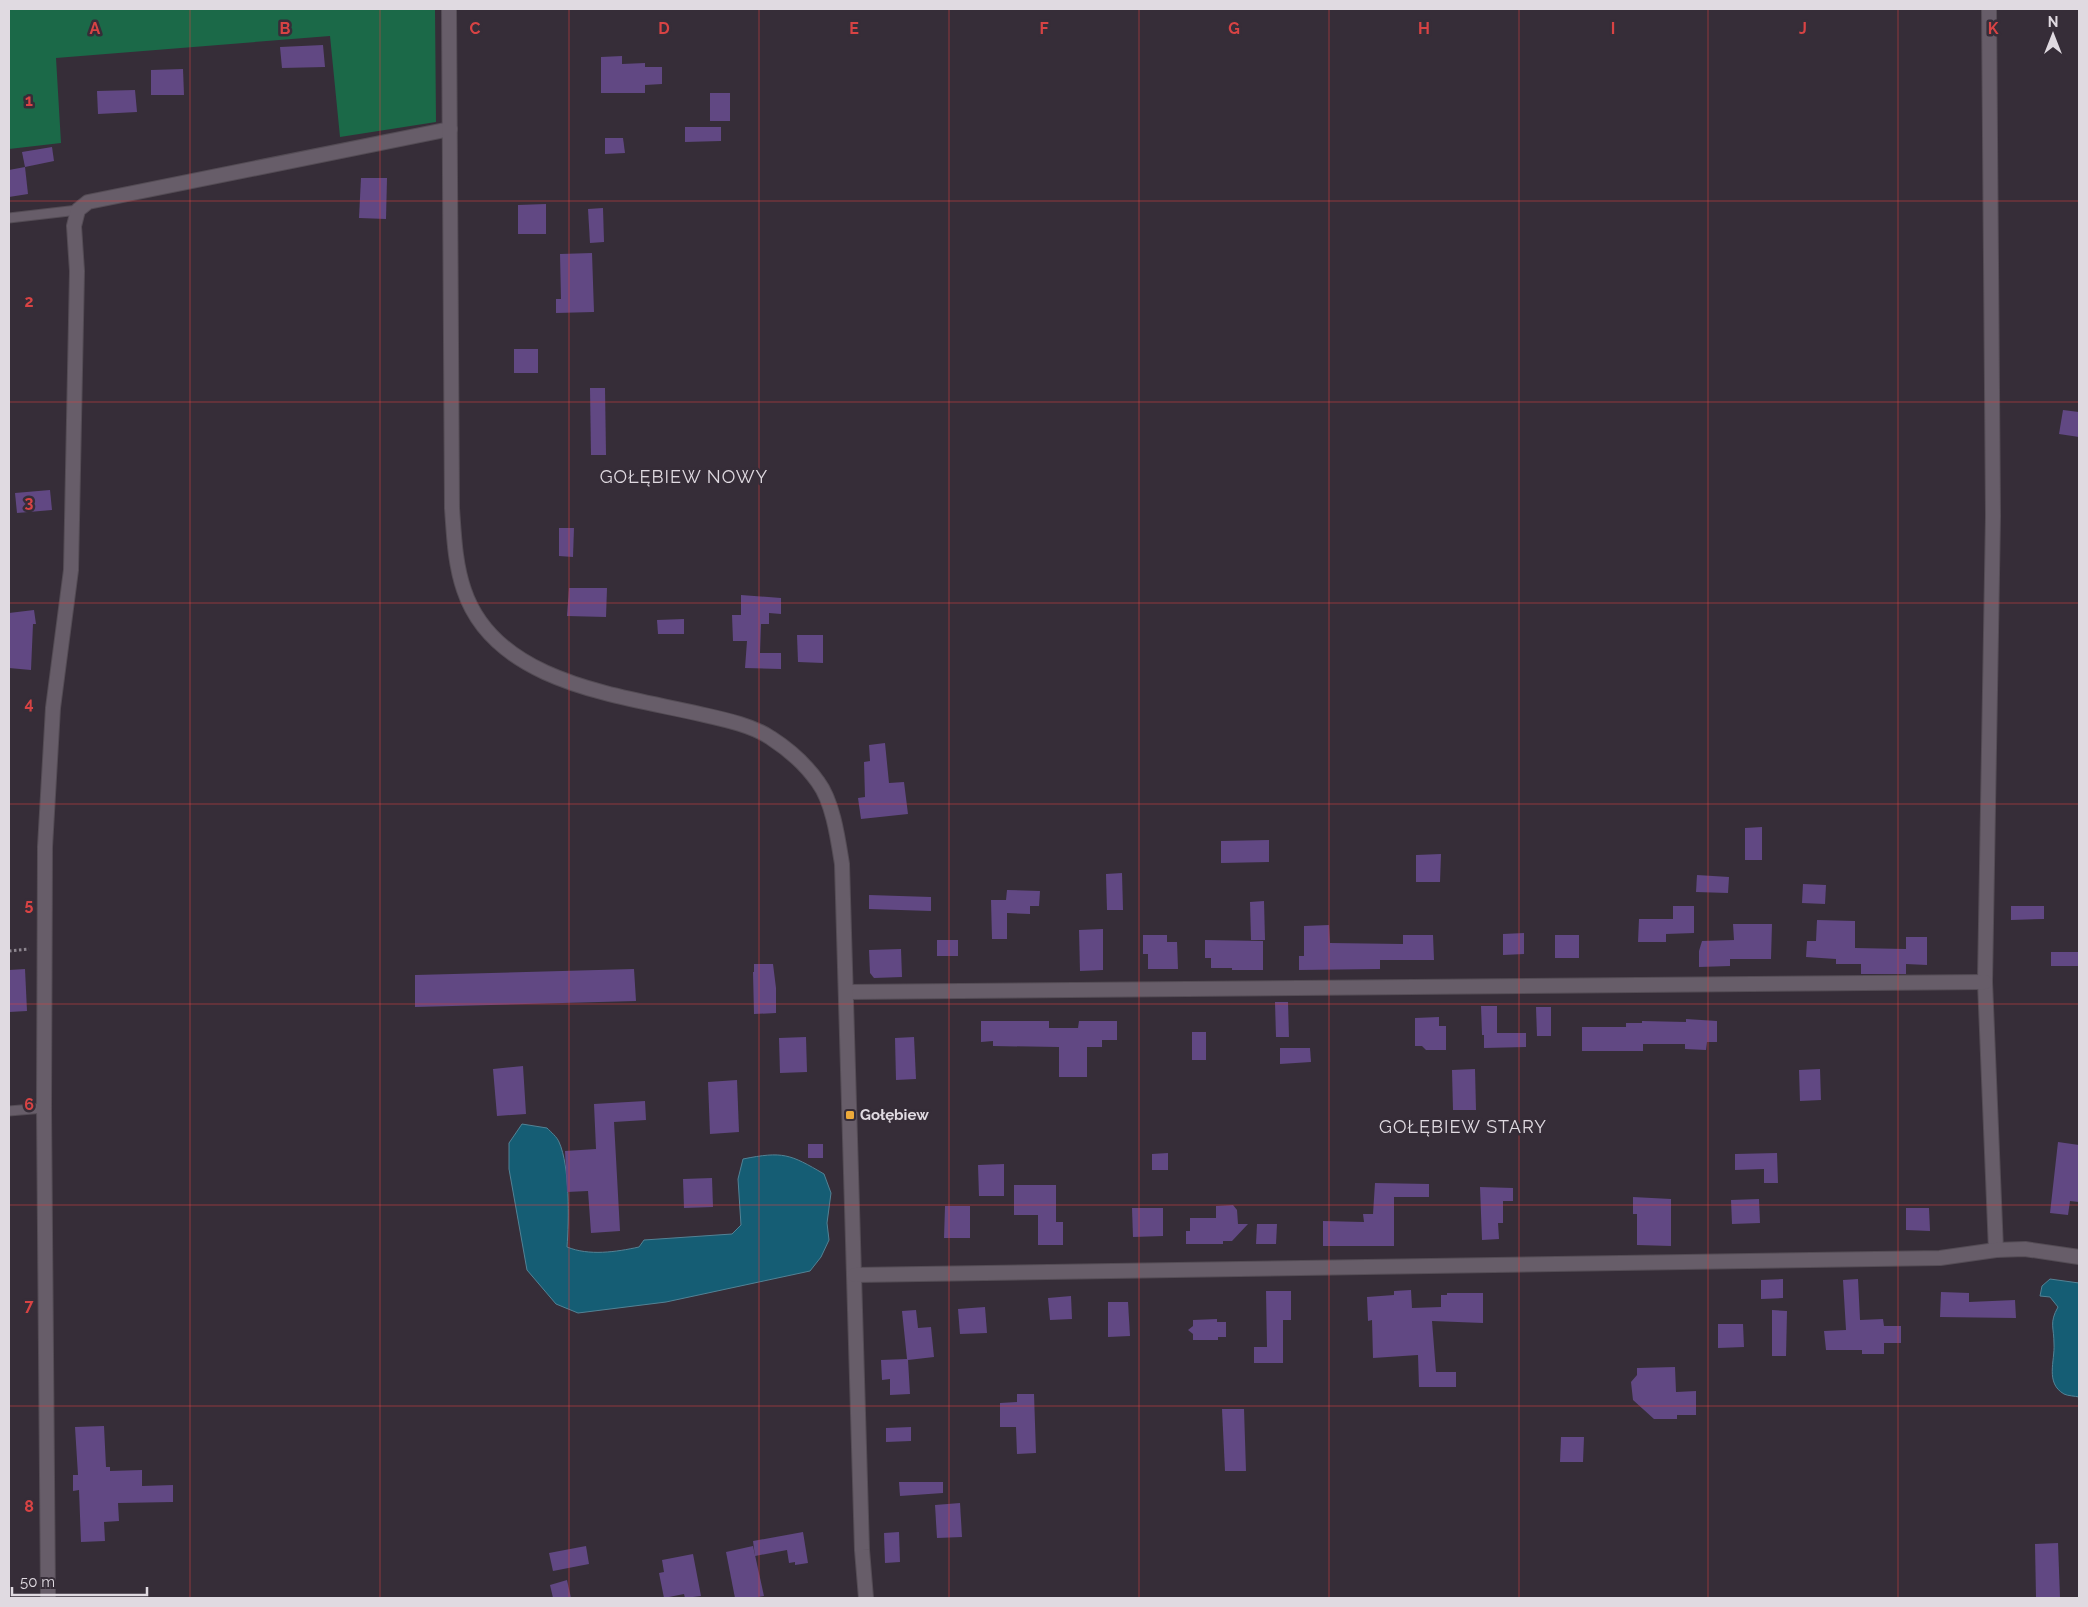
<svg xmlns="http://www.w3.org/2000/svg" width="2088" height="1607" font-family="Raleway,sans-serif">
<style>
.green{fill:#1b6948}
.water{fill:#155d74;stroke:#528295}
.building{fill:#614883}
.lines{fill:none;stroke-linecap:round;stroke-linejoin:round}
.service-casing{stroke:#544c55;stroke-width:11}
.minor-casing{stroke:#544c55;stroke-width:16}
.tertiary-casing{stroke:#544c55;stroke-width:16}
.path{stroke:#8d868f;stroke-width:3;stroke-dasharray:2.5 2.5;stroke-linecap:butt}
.service{stroke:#675d69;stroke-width:9}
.minor{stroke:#675d69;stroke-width:14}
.tertiary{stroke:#675d69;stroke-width:14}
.grid{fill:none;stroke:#d84344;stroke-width:1;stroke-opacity:0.55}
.poi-dot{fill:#eca93a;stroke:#362d38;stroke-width:2}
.labels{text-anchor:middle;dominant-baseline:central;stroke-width:5;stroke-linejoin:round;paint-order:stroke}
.poi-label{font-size:15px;font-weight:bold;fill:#e0dae1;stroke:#362d38;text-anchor:start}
.quarter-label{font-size:18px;letter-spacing:1px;fill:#e0dae1;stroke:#362d38}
.grid-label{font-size:16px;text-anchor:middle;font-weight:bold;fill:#d84344;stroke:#362d38;stroke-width:5;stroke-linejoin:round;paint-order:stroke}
</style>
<rect width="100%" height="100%" fill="#362d38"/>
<!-- green -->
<path class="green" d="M 9,9 L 435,9 L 436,122 L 340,137 L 330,36 L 56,58 L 61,143 L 9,149 Z"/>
<!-- water -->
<g class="water">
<path d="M 522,1124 L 547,1128 C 551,1132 557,1137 559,1142 C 570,1166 569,1221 567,1247 C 589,1256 616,1252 639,1247 L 644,1240 L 732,1234 L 741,1225 L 738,1179 L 743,1159 C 783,1151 790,1154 824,1174 L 831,1193 L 827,1223 L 829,1240 L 821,1257 L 810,1271 L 666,1302 L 578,1313 L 556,1304 L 527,1270 L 509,1169 L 509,1143 Z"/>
<path d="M 2050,1279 L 2079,1283 L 2079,1397 C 2075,1396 2068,1396 2064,1394 C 2045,1383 2055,1361 2054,1344 C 2054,1327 2049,1323 2058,1307 L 2050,1297 L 2040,1296 L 2042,1286 Z"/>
</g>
<!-- building -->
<g class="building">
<path d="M 323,45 L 325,67 L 282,68 L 280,47 Z"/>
<path d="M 622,56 L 622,64 L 645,63 L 645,67 L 662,67 L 662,84 L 645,85 L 645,93 L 601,93 L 601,57 Z"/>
<path d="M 183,69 L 184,95 L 151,95 L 151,70 Z"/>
<path d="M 135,90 L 137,112 L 98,114 L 97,91 Z"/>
<rect x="710" y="93" width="20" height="28"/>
<path d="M 685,127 L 721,127 L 721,141 L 685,142 Z"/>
<path d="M 605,138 L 623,138 L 625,153 L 605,154 Z"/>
<path d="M 52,147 L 54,161 L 25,167 L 22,152 Z"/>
<path d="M 25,167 L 28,194 L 9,197 L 9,170 Z"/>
<path d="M 361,178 L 387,178 L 386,219 L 359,218 Z"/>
<path d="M 546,204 L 546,234 L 518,234 L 518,205 Z"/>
<path d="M 603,208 L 604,242 L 590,243 L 588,209 Z"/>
<path d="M 592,253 L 594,312 L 556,313 L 556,299 L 561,299 L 560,254 Z"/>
<rect x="514" y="349" width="24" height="24"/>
<path d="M 590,388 L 605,388 L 606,455 L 591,455 Z"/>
<path d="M 2063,410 L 2079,412 L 2079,437 L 2059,434 Z"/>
<path d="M 50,490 L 52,510 L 17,513 L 15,493 Z"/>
<path d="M 559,528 L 574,528 L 573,557 L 559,556 Z"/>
<path d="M 569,588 L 607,588 L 606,617 L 567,616 Z"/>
<path d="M 741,595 L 781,598 L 781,614 L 769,613 L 769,624 L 761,624 L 760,653 L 781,653 L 781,669 L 745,668 L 747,641 L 733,641 L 732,615 L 741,615 Z"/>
<path d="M 34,610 L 36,624 L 33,624 L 31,670 L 9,668 L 9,613 Z"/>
<path d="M 684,619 L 684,634 L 658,634 L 657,620 Z"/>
<path d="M 797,635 L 823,635 L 823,663 L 798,662 Z"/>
<path d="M 885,743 L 889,783 L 904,782 L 908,814 L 861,819 L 858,798 L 865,797 L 864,762 L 870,761 L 869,745 Z"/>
<path d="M 1762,827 L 1762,860 L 1745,860 L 1745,828 Z"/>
<path d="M 1269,840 L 1269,862 L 1221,863 L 1221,841 Z"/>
<path d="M 1441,854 L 1440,882 L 1416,882 L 1416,855 Z"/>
<path d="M 1122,873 L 1123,910 L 1107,910 L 1106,874 Z"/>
<path d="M 1697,875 L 1729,877 L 1728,893 L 1696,892 Z"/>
<path d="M 1803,884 L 1826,885 L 1825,904 L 1802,903 Z"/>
<path d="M 1007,890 L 1040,891 L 1039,906 L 1030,906 L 1030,914 L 1007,913 L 1007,939 L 992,939 L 991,900 L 1006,900 Z"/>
<path d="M 869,895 L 931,897 L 931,911 L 869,909 Z"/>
<path d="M 1264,901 L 1265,940 L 1251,940 L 1250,902 Z"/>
<path d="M 1673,906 L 1694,906 L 1694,933 L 1666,934 L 1666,942 L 1638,942 L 1639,919 L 1673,919 Z"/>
<path d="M 2011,906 L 2044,906 L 2044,919 L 2011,920 Z"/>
<path d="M 1817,920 L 1855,921 L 1855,948 L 1906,949 L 1906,937 L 1927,937 L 1927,965 L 1906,964 L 1906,974 L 1861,974 L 1861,964 L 1836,964 L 1836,959 L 1806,957 L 1807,941 L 1816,941 Z"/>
<path d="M 1733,924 L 1772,924 L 1771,959 L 1730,959 L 1730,966 L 1699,967 L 1699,951 L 1702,941 L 1734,940 Z"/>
<path d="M 1329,925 L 1330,943 L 1403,944 L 1403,935 L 1433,935 L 1434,960 L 1380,960 L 1380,969 L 1299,970 L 1299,956 L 1304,956 L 1304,926 Z"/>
<path d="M 1103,929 L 1103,970 L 1080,971 L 1079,930 Z"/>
<path d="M 1524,933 L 1524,954 L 1503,955 L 1503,934 Z"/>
<path d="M 1143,935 L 1167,935 L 1167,942 L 1177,942 L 1178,969 L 1148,969 L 1148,954 L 1143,954 Z"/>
<rect x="1555" y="935" width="24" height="23"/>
<rect x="937" y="940" width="21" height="16"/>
<path d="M 1205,940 L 1263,941 L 1263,970 L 1232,970 L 1232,968 L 1211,968 L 1211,958 L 1205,958 Z"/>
<path d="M 901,949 L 902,977 L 874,978 L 870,973 L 869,950 Z"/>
<rect x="2051" y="952" width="28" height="14"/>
<path d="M 754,964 L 773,964 L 776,988 L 776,1013 L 754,1014 L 753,972 L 754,972 Z"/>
<path d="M 25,969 L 27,1011 L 9,1012 L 9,970 Z"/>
<path d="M 634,969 L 636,1001 L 415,1007 L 415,975 Z"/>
<path d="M 1275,1002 L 1288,1002 L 1289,1037 L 1276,1037 Z"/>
<path d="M 1481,1006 L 1497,1006 L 1497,1033 L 1526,1033 L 1526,1047 L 1484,1048 L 1484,1035 L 1482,1035 Z"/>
<path d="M 1536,1007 L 1551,1007 L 1551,1036 L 1537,1036 Z"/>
<path d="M 1439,1017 L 1439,1026 L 1446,1026 L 1446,1050 L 1426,1050 L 1422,1046 L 1415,1046 L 1415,1018 Z"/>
<path d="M 1686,1019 L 1717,1021 L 1717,1042 L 1707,1042 L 1706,1050 L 1685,1049 L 1685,1044 L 1643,1044 L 1643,1051 L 1582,1051 L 1582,1027 L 1626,1027 L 1626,1023 L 1642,1023 L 1642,1021 L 1686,1022 Z"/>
<path d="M 981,1021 L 1049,1021 L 1049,1028 L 1078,1028 L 1079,1021 L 1117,1021 L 1117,1040 L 1102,1040 L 1102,1047 L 1087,1047 L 1087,1077 L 1059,1077 L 1059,1047 L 993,1046 L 993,1041 L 981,1042 Z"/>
<rect x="1192" y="1032" width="14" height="28"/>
<path d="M 806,1037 L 807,1072 L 780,1073 L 779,1038 Z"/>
<path d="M 914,1037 L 916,1079 L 896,1080 L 895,1038 Z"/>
<path d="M 1280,1048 L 1310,1048 L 1311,1062 L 1280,1064 Z"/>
<path d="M 523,1066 L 526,1114 L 497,1116 L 493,1069 Z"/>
<path d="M 1475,1069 L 1476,1110 L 1453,1110 L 1452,1070 Z"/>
<path d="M 1820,1069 L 1821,1100 L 1800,1101 L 1799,1070 Z"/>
<path d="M 737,1080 L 739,1132 L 710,1134 L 708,1082 Z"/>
<path d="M 645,1101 L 646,1120 L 614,1122 L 620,1231 L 591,1233 L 588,1191 L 567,1192 L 565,1151 L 596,1149 L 594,1104 Z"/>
<path d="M 2058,1142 L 2079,1145 L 2079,1202 L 2070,1201 L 2068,1215 L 2050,1213 Z"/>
<rect x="808" y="1144" width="15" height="14"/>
<path d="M 1168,1153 L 1168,1170 L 1152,1170 L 1152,1154 Z"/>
<path d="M 1777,1153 L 1778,1183 L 1764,1183 L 1764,1169 L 1735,1170 L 1735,1154 Z"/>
<path d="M 1004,1164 L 1004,1196 L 979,1196 L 978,1165 Z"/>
<path d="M 712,1178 L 713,1207 L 684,1208 L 683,1179 Z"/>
<path d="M 1375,1183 L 1429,1184 L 1429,1197 L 1394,1197 L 1394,1246 L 1323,1246 L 1323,1221 L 1364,1222 L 1363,1214 L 1373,1214 Z"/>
<path d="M 1014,1185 L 1056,1185 L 1056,1222 L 1063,1222 L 1063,1245 L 1038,1245 L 1038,1215 L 1014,1215 Z"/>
<path d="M 1480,1187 L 1513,1188 L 1513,1201 L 1503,1201 L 1503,1223 L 1498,1223 L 1499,1239 L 1482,1240 Z"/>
<path d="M 1633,1197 L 1671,1199 L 1671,1246 L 1637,1245 L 1637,1214 L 1633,1214 Z"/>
<path d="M 1759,1199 L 1760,1223 L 1732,1224 L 1731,1200 Z"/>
<path d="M 1233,1205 L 1237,1210 L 1238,1224 L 1248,1224 L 1232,1241 L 1223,1241 L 1223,1244 L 1186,1244 L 1186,1231 L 1190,1231 L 1190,1218 L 1216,1218 L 1216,1206 Z"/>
<path d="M 945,1206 L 970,1206 L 970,1238 L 944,1238 Z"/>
<path d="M 1132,1208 L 1163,1208 L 1163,1236 L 1133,1237 Z"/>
<path d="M 1906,1208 L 1929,1208 L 1930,1231 L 1906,1230 Z"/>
<path d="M 1257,1224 L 1277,1224 L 1276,1244 L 1256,1244 Z"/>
<path d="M 1783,1279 L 1783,1298 L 1761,1299 L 1761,1280 Z"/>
<path d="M 1858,1279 L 1860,1320 L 1883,1319 L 1884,1326 L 1901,1326 L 1901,1343 L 1884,1343 L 1884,1354 L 1862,1354 L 1862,1350 L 1826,1350 L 1824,1331 L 1846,1330 L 1843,1280 Z"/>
<path d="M 1411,1290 L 1412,1308 L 1441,1307 L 1441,1295 L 1447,1295 L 1447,1293 L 1483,1293 L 1483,1323 L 1432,1321 L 1436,1372 L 1456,1372 L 1456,1387 L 1419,1387 L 1418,1355 L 1373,1358 L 1372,1320 L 1368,1321 L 1367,1297 L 1394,1295 L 1394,1291 Z"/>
<path d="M 1266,1291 L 1291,1291 L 1291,1320 L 1283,1320 L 1283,1363 L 1254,1363 L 1254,1347 L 1267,1347 Z"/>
<path d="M 1941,1292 L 1969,1293 L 1969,1302 L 2015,1300 L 2016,1318 L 1940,1317 Z"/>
<path d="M 1071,1296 L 1072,1319 L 1050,1320 L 1048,1298 Z"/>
<path d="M 1108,1302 L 1128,1302 L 1130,1336 L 1108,1337 Z"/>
<path d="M 985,1307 L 987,1333 L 960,1334 L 958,1309 Z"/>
<path d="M 916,1310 L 918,1328 L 931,1327 L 934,1357 L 908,1360 L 910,1394 L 890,1395 L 890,1379 L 882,1380 L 881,1360 L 907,1359 L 902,1311 Z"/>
<path d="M 1772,1310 L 1787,1311 L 1786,1356 L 1772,1356 Z"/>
<path d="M 1217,1319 L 1217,1322 L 1226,1322 L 1226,1337 L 1218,1337 L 1218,1340 L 1193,1340 L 1193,1334 L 1188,1330 L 1193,1326 L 1193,1320 Z"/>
<path d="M 1718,1324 L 1743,1324 L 1744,1347 L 1718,1348 Z"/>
<path d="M 1675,1367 L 1676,1392 L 1696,1391 L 1696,1415 L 1677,1415 L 1677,1419 L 1654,1419 L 1633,1400 L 1631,1382 L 1637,1375 L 1637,1368 Z"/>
<path d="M 1017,1394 L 1034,1394 L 1036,1453 L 1017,1454 L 1016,1427 L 1000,1427 L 1000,1403 L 1017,1402 Z"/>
<path d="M 1222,1409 L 1244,1409 L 1246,1471 L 1225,1471 Z"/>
<path d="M 104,1426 L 106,1467 L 110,1467 L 110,1471 L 142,1470 L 142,1486 L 173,1485 L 173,1502 L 118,1503 L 119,1521 L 104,1522 L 105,1541 L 81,1542 L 79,1490 L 73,1491 L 73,1475 L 78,1475 L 75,1427 Z"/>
<path d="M 911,1427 L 911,1441 L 886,1442 L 886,1428 Z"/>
<path d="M 1561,1437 L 1584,1437 L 1583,1462 L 1560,1462 Z"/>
<path d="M 899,1482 L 943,1482 L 943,1493 L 900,1496 Z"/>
<path d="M 960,1503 L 962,1537 L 937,1538 L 935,1505 Z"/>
<path d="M 803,1532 L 808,1563 L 795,1565 L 795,1562 L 789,1563 L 787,1550 L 755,1556 L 753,1541 Z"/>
<path d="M 899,1532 L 900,1562 L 885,1563 L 884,1533 Z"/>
<path d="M 2058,1543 L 2060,1598 L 2036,1598 L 2035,1544 Z"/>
<path d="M 586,1546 L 589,1564 L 553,1571 L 549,1553 Z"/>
<path d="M 753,1546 L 764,1596 L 751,1598 L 735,1598 L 726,1552 Z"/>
<path d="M 693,1554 L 701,1596 L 685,1598 L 684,1594 L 664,1598 L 659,1573 L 664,1572 L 662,1560 Z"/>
<path d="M 567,1580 L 571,1598 L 553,1598 L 550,1585 Z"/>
</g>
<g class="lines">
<defs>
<g id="service">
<path d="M 9,218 L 78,210"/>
<path d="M 9,1111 L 44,1108"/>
</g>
<g id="minor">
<path d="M 1989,9 L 1993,516 L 1985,982 L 1996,1250"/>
<path d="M 847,992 L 1985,982"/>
<path d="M 48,1598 L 44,1108 L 45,847 L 53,708 L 71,570 L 77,271 L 74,226 L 78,210 L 88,202 L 450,129"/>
</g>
<g id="tertiary">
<path d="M 449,9 L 452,508 C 454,536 455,564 464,590 C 495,683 618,695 700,714 C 722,719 752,725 771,738 C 788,749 806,765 818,782 C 833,802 838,839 842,864 L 862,1550 L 866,1598"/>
<path d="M 855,1275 L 1940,1258 L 1996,1250 L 2025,1249 L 2079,1257"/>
</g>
</defs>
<!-- service casing -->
<use href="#service" class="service-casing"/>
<!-- minor casing -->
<use href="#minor" class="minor-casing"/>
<!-- tertiary casing -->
<use href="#tertiary" class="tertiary-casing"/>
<!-- path -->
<path class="path" d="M 9,951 L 29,949"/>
<!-- service -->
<use href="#service" class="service"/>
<!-- minor -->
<use href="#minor" class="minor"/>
<!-- tertiary -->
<use href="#tertiary" class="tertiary"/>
</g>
<!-- grid -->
<path class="grid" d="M 190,9 L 190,1598M 380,9 L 380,1598M 569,9 L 569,1598M 759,9 L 759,1598M 949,9 L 949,1598M 1139,9 L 1139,1598M 1329,9 L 1329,1598M 1519,9 L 1519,1598M 1708,9 L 1708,1598M 1898,9 L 1898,1598M 9,201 L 2079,201M 9,402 L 2079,402M 9,603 L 2079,603M 9,804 L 2079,804M 9,1004 L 2079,1004M 9,1205 L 2079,1205M 9,1406 L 2079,1406"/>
<!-- markers -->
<rect class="poi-dot" x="845" y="1110" width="10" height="10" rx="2.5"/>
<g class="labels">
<!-- poi labels -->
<g class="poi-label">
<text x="860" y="1115">Gołębiew</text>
</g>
<!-- quarter labels -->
<g class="quarter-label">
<text x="684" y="476">GOŁĘBIEW NOWY</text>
<text x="1463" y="1126">GOŁĘBIEW STARY</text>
</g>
</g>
<g class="grid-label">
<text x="95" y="34">A</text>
<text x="285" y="34">B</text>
<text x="475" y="34">C</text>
<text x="664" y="34">D</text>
<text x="854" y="34">E</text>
<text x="1044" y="34">F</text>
<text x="1234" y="34">G</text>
<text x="1424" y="34">H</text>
<text x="1613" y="34">I</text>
<text x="1803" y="34">J</text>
<text x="1993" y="34">K</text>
<text x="29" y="106">1</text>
<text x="29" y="307">2</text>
<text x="29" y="508">3</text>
<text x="29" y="709">4</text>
<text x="29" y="910">5</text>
<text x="29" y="1110">6</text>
<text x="29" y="1311">7</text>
<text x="29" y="1512">8</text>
</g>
<!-- border -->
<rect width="2088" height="1607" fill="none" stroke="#e0dae1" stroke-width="20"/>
<!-- north arrow -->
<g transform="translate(2053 35)" stroke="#362d38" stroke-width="4" paint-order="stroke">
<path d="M0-4L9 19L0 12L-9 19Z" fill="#e0dae1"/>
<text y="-8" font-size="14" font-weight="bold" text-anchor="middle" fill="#e0dae1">N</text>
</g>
<!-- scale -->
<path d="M12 1587v8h135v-8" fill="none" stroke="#e0dae1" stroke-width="2.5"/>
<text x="20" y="1587" font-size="15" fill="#e0dae1" stroke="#362d38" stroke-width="4" paint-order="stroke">50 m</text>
</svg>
